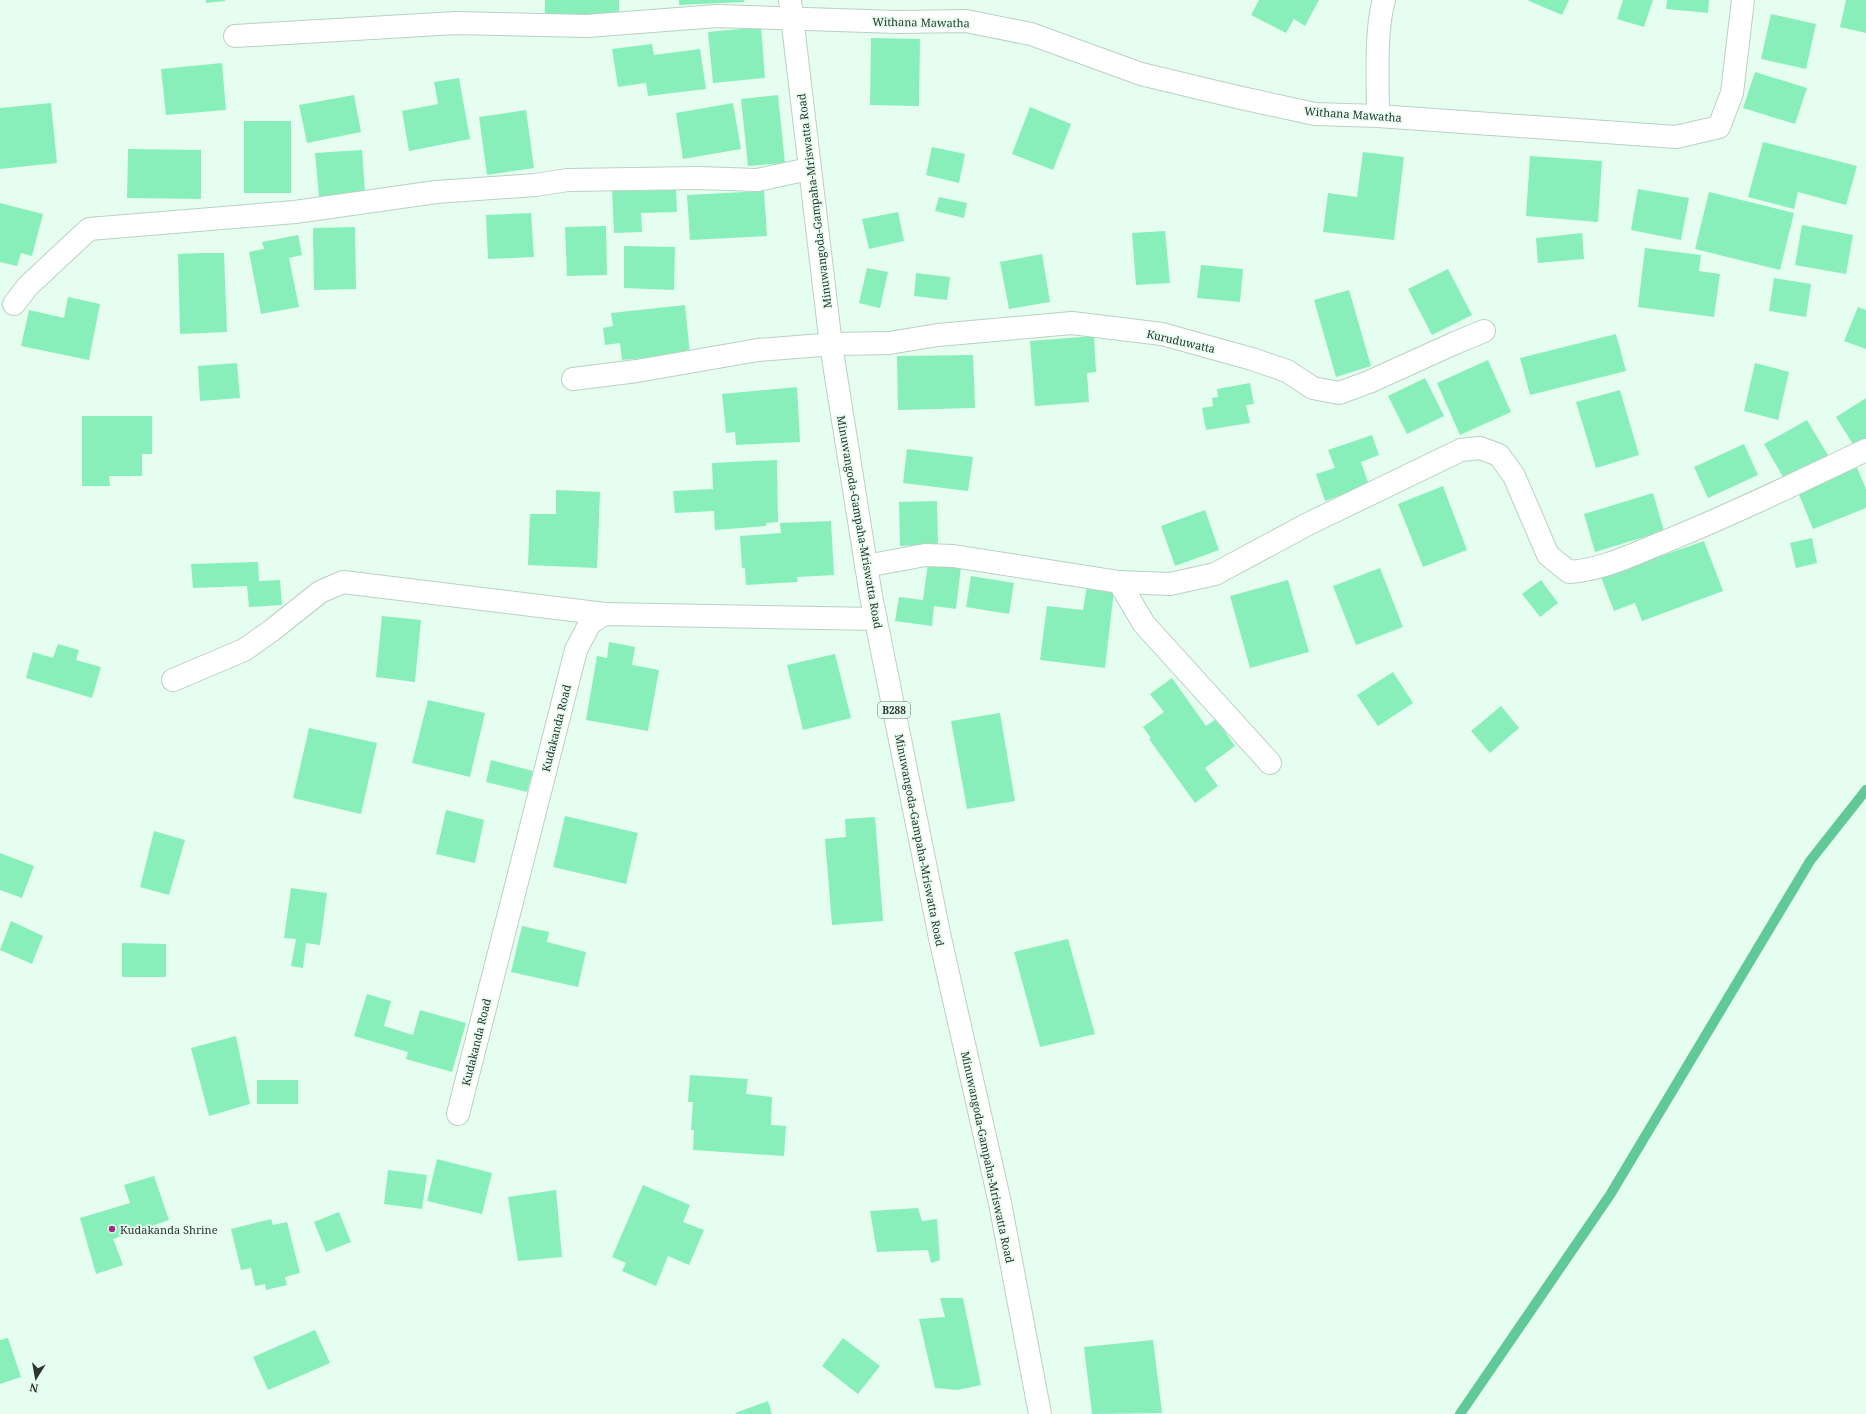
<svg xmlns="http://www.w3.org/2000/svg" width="1866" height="1414" font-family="'Noto Serif',serif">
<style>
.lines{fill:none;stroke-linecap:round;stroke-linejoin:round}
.stream{stroke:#61c997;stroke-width:10}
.building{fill:#88efbb}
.minor-casing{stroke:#b9d1c3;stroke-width:24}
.major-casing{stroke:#b9d1c3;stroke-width:24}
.minor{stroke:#fff;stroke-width:22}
.major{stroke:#fff;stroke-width:22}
.poi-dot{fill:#a22b83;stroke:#e6fef0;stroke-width:1.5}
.labels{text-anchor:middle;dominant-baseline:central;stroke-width:3.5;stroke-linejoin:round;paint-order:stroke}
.shield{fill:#e6fef0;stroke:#637169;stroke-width:1}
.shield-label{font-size:10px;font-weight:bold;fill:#2b342f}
.street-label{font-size:11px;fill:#2b342f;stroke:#e6fef0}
.poi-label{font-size:11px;fill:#2b342f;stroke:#e6fef0;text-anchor:start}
</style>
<rect width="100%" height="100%" fill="#e6fef0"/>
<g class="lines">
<!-- stream -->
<path class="stream" d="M 1460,1414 L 1610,1195 L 1810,861 L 1866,790"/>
</g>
<!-- building -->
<g class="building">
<path d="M 206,0 L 225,0 L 225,1 L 206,3 Z"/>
<path d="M 545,0 L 619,0 L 619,14 L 545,15 Z"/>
<path d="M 679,0 L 744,0 L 744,2 L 679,5 Z"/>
<path d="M 1259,0 L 1319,0 L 1305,26 L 1294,19 L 1286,33 L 1251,15 Z"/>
<path d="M 1527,0 L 1569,0 L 1562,15 Z"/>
<path d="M 1623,0 L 1653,0 L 1644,27 L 1617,19 Z"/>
<path d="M 1667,0 L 1709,0 L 1708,13 L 1666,9 Z"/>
<path d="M 1846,0 L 1866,0 L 1866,33 L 1840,27 Z"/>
<path d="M 1771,14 L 1816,24 L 1806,69 L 1761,59 Z"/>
<path d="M 761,27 L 765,78 L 713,83 L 708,32 Z"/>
<path d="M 871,38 L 920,39 L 919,106 L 870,105 Z"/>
<path d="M 652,44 L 654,55 L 700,49 L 706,89 L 648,96 L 646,83 L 618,87 L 612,49 Z"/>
<path d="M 222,63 L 226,110 L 166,115 L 161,69 Z"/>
<path d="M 1755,72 L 1807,88 L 1795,124 L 1743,108 Z"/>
<path d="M 459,78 L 470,139 L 409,151 L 402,111 L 438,104 L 434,82 Z"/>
<path d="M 354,95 L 361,132 L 307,143 L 299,105 Z"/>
<path d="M 778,95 L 785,163 L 748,166 L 741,99 Z"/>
<path d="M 51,103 L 57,163 L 0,169 L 0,108 Z"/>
<path d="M 733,103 L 741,149 L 683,159 L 676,113 Z"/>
<path d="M 1030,107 L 1071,124 L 1053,170 L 1012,154 Z"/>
<path d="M 526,110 L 534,168 L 487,175 L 479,117 Z"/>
<rect x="244" y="121" width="47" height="72"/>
<path d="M 1763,142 L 1857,166 L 1846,205 L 1798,192 L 1794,209 L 1748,197 Z"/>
<path d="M 932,147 L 965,154 L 959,183 L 926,175 Z"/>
<path d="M 128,149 L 201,150 L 201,199 L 127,198 Z"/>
<path d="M 362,150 L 365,193 L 319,197 L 315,153 Z"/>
<path d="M 1363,152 L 1404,157 L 1394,240 L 1323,232 L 1328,193 L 1357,197 Z"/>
<path d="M 1530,156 L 1602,161 L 1598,222 L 1526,216 Z"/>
<path d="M 639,186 L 640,191 L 676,189 L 677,212 L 641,213 L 642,232 L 614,233 L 612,188 Z"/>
<path d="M 1638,189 L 1689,198 L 1681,240 L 1631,230 Z"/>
<path d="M 764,191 L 767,236 L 690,240 L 687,195 Z"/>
<path d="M 1709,192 L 1794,213 L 1780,270 L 1695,249 Z"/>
<path d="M 939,197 L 967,203 L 964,218 L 935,211 Z"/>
<path d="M 0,203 L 43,214 L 32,256 L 21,253 L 17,266 L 0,262 Z"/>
<path d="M 898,212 L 904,241 L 869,249 L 862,219 Z"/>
<path d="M 531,213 L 534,257 L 488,259 L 486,215 Z"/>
<path d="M 1802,225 L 1853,235 L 1846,274 L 1795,265 Z"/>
<path d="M 606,226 L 607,275 L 567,276 L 565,227 Z"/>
<path d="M 355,227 L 356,289 L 314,290 L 313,228 Z"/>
<path d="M 1165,231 L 1170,283 L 1136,285 L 1132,233 Z"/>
<path d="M 1582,233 L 1584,259 L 1538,263 L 1536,238 Z"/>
<path d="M 298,235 L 302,255 L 289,258 L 299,307 L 261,314 L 249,252 L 264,249 L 262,242 Z"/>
<path d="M 624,246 L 675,247 L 674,290 L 624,288 Z"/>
<path d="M 1645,248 L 1701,255 L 1699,271 L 1720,274 L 1714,317 L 1638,307 Z"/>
<path d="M 200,253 L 224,253 L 227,332 L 180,334 L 178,254 Z"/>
<path d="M 1042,254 L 1050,302 L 1009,309 L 1000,262 Z"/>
<path d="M 1201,265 L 1243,269 L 1240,302 L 1197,298 Z"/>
<path d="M 867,268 L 888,272 L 880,308 L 859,303 Z"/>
<path d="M 1448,269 L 1472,315 L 1432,335 L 1408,289 Z"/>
<path d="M 916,273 L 950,277 L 947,300 L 914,296 Z"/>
<path d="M 1774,278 L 1811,284 L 1806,317 L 1769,311 Z"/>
<path d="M 1349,290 L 1371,366 L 1336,377 L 1314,300 Z"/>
<path d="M 68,297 L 100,304 L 89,360 L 21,346 L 29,310 L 64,318 Z"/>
<path d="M 685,305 L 690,354 L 622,360 L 620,343 L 605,345 L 603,328 L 613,326 L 611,313 Z"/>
<path d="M 1858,307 L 1866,310 L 1866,349 L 1844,341 Z"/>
<path d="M 1616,334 L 1626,371 L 1530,395 L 1520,358 Z"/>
<path d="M 1094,336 L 1096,372 L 1087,373 L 1089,402 L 1035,406 L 1030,341 Z"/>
<path d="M 973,355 L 975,408 L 898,410 L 897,356 Z"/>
<path d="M 1488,360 L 1511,412 L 1460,435 L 1437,383 Z"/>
<path d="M 237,363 L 240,398 L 200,401 L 198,366 Z"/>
<path d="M 1755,363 L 1789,372 L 1778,420 L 1744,411 Z"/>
<path d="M 1425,378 L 1444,416 L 1407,434 L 1388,396 Z"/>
<path d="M 1250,383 L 1254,404 L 1246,405 L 1250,423 L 1206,430 L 1202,408 L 1213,406 L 1212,398 L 1218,397 L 1217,389 Z"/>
<path d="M 797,387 L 800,442 L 736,445 L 735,432 L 726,433 L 722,394 Z"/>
<path d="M 1620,390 L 1639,455 L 1596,468 L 1576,402 Z"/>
<path d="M 1866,398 L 1866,438 L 1854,446 L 1836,417 Z"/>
<path d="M 82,416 L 152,416 L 152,454 L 142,454 L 142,476 L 109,476 L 110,486 L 82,486 Z"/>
<path d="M 1807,420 L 1829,457 L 1786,482 L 1764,444 Z"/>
<path d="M 1372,435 L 1379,455 L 1361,462 L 1369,485 L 1325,501 L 1316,474 L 1335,468 L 1328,450 Z"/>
<path d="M 1744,444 L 1758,475 L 1708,498 L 1694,467 Z"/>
<path d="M 907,449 L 973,457 L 968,491 L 903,483 Z"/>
<path d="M 777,460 L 778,522 L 766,523 L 766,526 L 715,530 L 714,511 L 675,513 L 673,491 L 713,489 L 712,463 Z"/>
<path d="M 1855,463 L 1866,489 L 1866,508 L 1813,529 L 1796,487 Z"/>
<path d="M 1443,486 L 1467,550 L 1423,567 L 1398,504 Z"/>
<path d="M 556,490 L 600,492 L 597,568 L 528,565 L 530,514 L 556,514 Z"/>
<path d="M 1653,493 L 1664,531 L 1595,552 L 1584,514 Z"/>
<path d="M 937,501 L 938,544 L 900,546 L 899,502 Z"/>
<path d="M 1205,510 L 1219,550 L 1175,566 L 1161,526 Z"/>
<path d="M 831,521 L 834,575 L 797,577 L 798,582 L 746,585 L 745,568 L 742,568 L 740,536 L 781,533 L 780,523 Z"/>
<path d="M 1812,538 L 1817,563 L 1796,568 L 1790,543 Z"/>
<path d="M 1704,541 L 1723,591 L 1642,621 L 1635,603 L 1614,611 L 1601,577 Z"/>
<path d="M 258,562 L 259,581 L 280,580 L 282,605 L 249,607 L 247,586 L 193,588 L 191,564 Z"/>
<path d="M 928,563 L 961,567 L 956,609 L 934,606 L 932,626 L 895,621 L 899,597 L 923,600 Z"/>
<path d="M 1380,568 L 1403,627 L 1356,645 L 1333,586 Z"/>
<path d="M 971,576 L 1014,583 L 1009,614 L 966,607 Z"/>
<path d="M 1288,580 L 1309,652 L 1250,668 L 1230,596 Z"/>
<path d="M 1541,580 L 1558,603 L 1540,617 L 1522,594 Z"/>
<path d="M 1087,586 L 1114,590 L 1105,668 L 1040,660 L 1047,606 L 1083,610 Z"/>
<path d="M 382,616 L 421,620 L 415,682 L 376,677 Z"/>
<path d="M 609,642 L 635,647 L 632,665 L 659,670 L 648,731 L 586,720 L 597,656 L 607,658 Z"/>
<path d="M 58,644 L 79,650 L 76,660 L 101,667 L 92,698 L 26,678 L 33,652 L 53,658 Z"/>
<path d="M 835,654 L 851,718 L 803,730 L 787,665 Z"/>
<path d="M 1393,672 L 1413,703 L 1378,726 L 1357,695 Z"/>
<path d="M 1172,678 L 1206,726 L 1216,719 L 1235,746 L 1205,768 L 1218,786 L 1195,803 L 1149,739 L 1151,738 L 1143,727 L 1164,712 L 1150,694 Z"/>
<path d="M 428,700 L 485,713 L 470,777 L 412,763 Z"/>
<path d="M 1501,706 L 1519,728 L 1490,753 L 1471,731 Z"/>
<path d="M 1000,713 L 1015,801 L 967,809 L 951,721 Z"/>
<path d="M 309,728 L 377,743 L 361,814 L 293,798 Z"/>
<path d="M 491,760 L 533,771 L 527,792 L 486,782 Z"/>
<path d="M 446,810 L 484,820 L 475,863 L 436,854 Z"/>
<path d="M 565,816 L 638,833 L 626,884 L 553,867 Z"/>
<path d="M 875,817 L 883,921 L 832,925 L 825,839 L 846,837 L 845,819 Z"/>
<path d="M 154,831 L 185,840 L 169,895 L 140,887 Z"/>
<path d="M 0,853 L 34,866 L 22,898 L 0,890 Z"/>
<path d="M 291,888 L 327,893 L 320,945 L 306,943 L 303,968 L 291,966 L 296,939 L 284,938 Z"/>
<path d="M 11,921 L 43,936 L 32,964 L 0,950 Z"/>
<path d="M 522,926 L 549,932 L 547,942 L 586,952 L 578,987 L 511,972 Z"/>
<path d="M 1068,939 L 1095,1034 L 1040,1047 L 1014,952 Z"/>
<path d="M 122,943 L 166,944 L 166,977 L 122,977 Z"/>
<path d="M 367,994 L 391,1001 L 384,1026 L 413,1035 L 420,1010 L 466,1023 L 452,1072 L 406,1059 L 408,1052 L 354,1036 Z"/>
<path d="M 236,1036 L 250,1104 L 209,1116 L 191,1048 Z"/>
<path d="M 690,1075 L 748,1079 L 746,1094 L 772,1097 L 771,1125 L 786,1126 L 784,1156 L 693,1150 L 694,1130 L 691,1130 L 693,1102 L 688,1102 Z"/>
<rect x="257" y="1080" width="41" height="24"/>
<path d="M 437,1159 L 492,1173 L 482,1214 L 427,1201 Z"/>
<path d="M 388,1170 L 427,1175 L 422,1209 L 384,1204 Z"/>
<path d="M 154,1176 L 169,1220 L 113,1239 L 123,1265 L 96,1274 L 80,1218 L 130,1203 L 124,1185 Z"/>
<path d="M 643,1185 L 690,1205 L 683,1222 L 704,1230 L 689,1265 L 668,1256 L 656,1286 L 622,1271 L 626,1263 L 612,1257 Z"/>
<path d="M 556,1190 L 562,1257 L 518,1261 L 508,1197 Z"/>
<path d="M 918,1208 L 922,1221 L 937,1219 L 940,1260 L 931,1263 L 928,1250 L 877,1252 L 870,1211 Z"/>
<path d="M 339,1212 L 351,1242 L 326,1252 L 314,1222 Z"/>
<path d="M 271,1219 L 273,1225 L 287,1222 L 300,1273 L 285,1277 L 287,1285 L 266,1290 L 265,1284 L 255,1286 L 251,1268 L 241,1270 L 231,1229 Z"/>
<path d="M 940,1298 L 963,1298 L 981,1385 L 958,1390 L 935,1388 L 919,1319 L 945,1317 Z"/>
<path d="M 315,1330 L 330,1363 L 268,1390 L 253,1357 Z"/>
<path d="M 8,1338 L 21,1377 L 0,1384 L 0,1340 Z"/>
<path d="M 843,1338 L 880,1366 L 858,1394 L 822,1366 Z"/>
<path d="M 1153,1340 L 1162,1413 L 1092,1414 L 1084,1347 Z"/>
<path d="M 768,1401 L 772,1414 L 736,1414 L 735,1413 Z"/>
</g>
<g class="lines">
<defs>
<g id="minor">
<path d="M 235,36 L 456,23 L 587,26 L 717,16 L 897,22 L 966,21 L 1031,34 L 1141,74 L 1237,97 L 1315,114 L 1378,116 L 1676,137 L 1719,127 L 1732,93 L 1743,0"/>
<path d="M 1378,116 C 1378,83 1375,30 1384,0"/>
<path d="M 14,304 L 28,286 L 89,229 L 295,212 L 436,192 L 535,185 L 568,180 L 698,178 L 757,180 L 809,169"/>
<path d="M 573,379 L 637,371 L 758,350 L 834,344 L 889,343 L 938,335 L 1072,323 L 1162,334 L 1252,359 L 1287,371 L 1313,388 L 1339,393 L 1369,382 L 1455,343 L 1484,331"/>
<path d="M 866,566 L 925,555 L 953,556 L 1119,582 L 1170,584 L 1215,574 L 1308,524 L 1461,450 L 1480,448 L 1499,455 L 1514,476 L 1548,555 L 1569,572 C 1603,570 1633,554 1664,542 C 1733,514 1799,482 1866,450"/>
<path d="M 1119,582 L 1144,624 L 1270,763"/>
<path d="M 173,680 L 244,650 L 271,631 L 320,592 L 343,582 L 605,614"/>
<path d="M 458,1114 L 576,650 L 590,623 L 605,614 L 876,619"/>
</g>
<path id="major" d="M 790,0 L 831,345 L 871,596 L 940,938 L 1000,1203 L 1040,1414"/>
</defs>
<!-- minor casing -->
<use href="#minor" class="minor-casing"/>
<!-- major casing -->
<use href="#major" class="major-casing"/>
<!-- minor -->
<use href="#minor" class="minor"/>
<!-- major -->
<use href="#major" class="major"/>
</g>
<!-- markers -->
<circle class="poi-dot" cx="112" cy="1229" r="4"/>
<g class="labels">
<!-- shield labels -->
<rect class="shield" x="878" y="702" width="32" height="16" rx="3"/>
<g class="shield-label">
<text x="894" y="710">B288</text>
</g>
<!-- street labels -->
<g class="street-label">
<text transform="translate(921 22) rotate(1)">Withana Mawatha</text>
<text transform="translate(1353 114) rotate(4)">Withana Mawatha</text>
<text transform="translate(814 201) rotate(-97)">Minuwangoda-Gampaha-Mriswatta Road</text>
<text transform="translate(1181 341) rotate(13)">Kuruduwatta</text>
<text transform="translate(860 522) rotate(80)">Minuwangoda-Gampaha-Mriswatta Road</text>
<text transform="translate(556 728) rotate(-76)">Kudakanda Road</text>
<text transform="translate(920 840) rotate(79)">Minuwangoda-Gampaha-Mriswatta Road</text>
<text transform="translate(476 1042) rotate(-76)">Kudakanda Road</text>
<text transform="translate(988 1157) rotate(78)">Minuwangoda-Gampaha-Mriswatta Road</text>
</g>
<!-- poi labels -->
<g class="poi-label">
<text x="120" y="1229">Kudakanda Shrine</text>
</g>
</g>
<!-- north arrow -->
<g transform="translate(36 1378) rotate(191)" stroke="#e6fef0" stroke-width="3" paint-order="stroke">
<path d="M0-3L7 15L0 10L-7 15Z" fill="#2b342f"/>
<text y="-6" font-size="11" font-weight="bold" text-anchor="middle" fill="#2b342f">N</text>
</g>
</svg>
